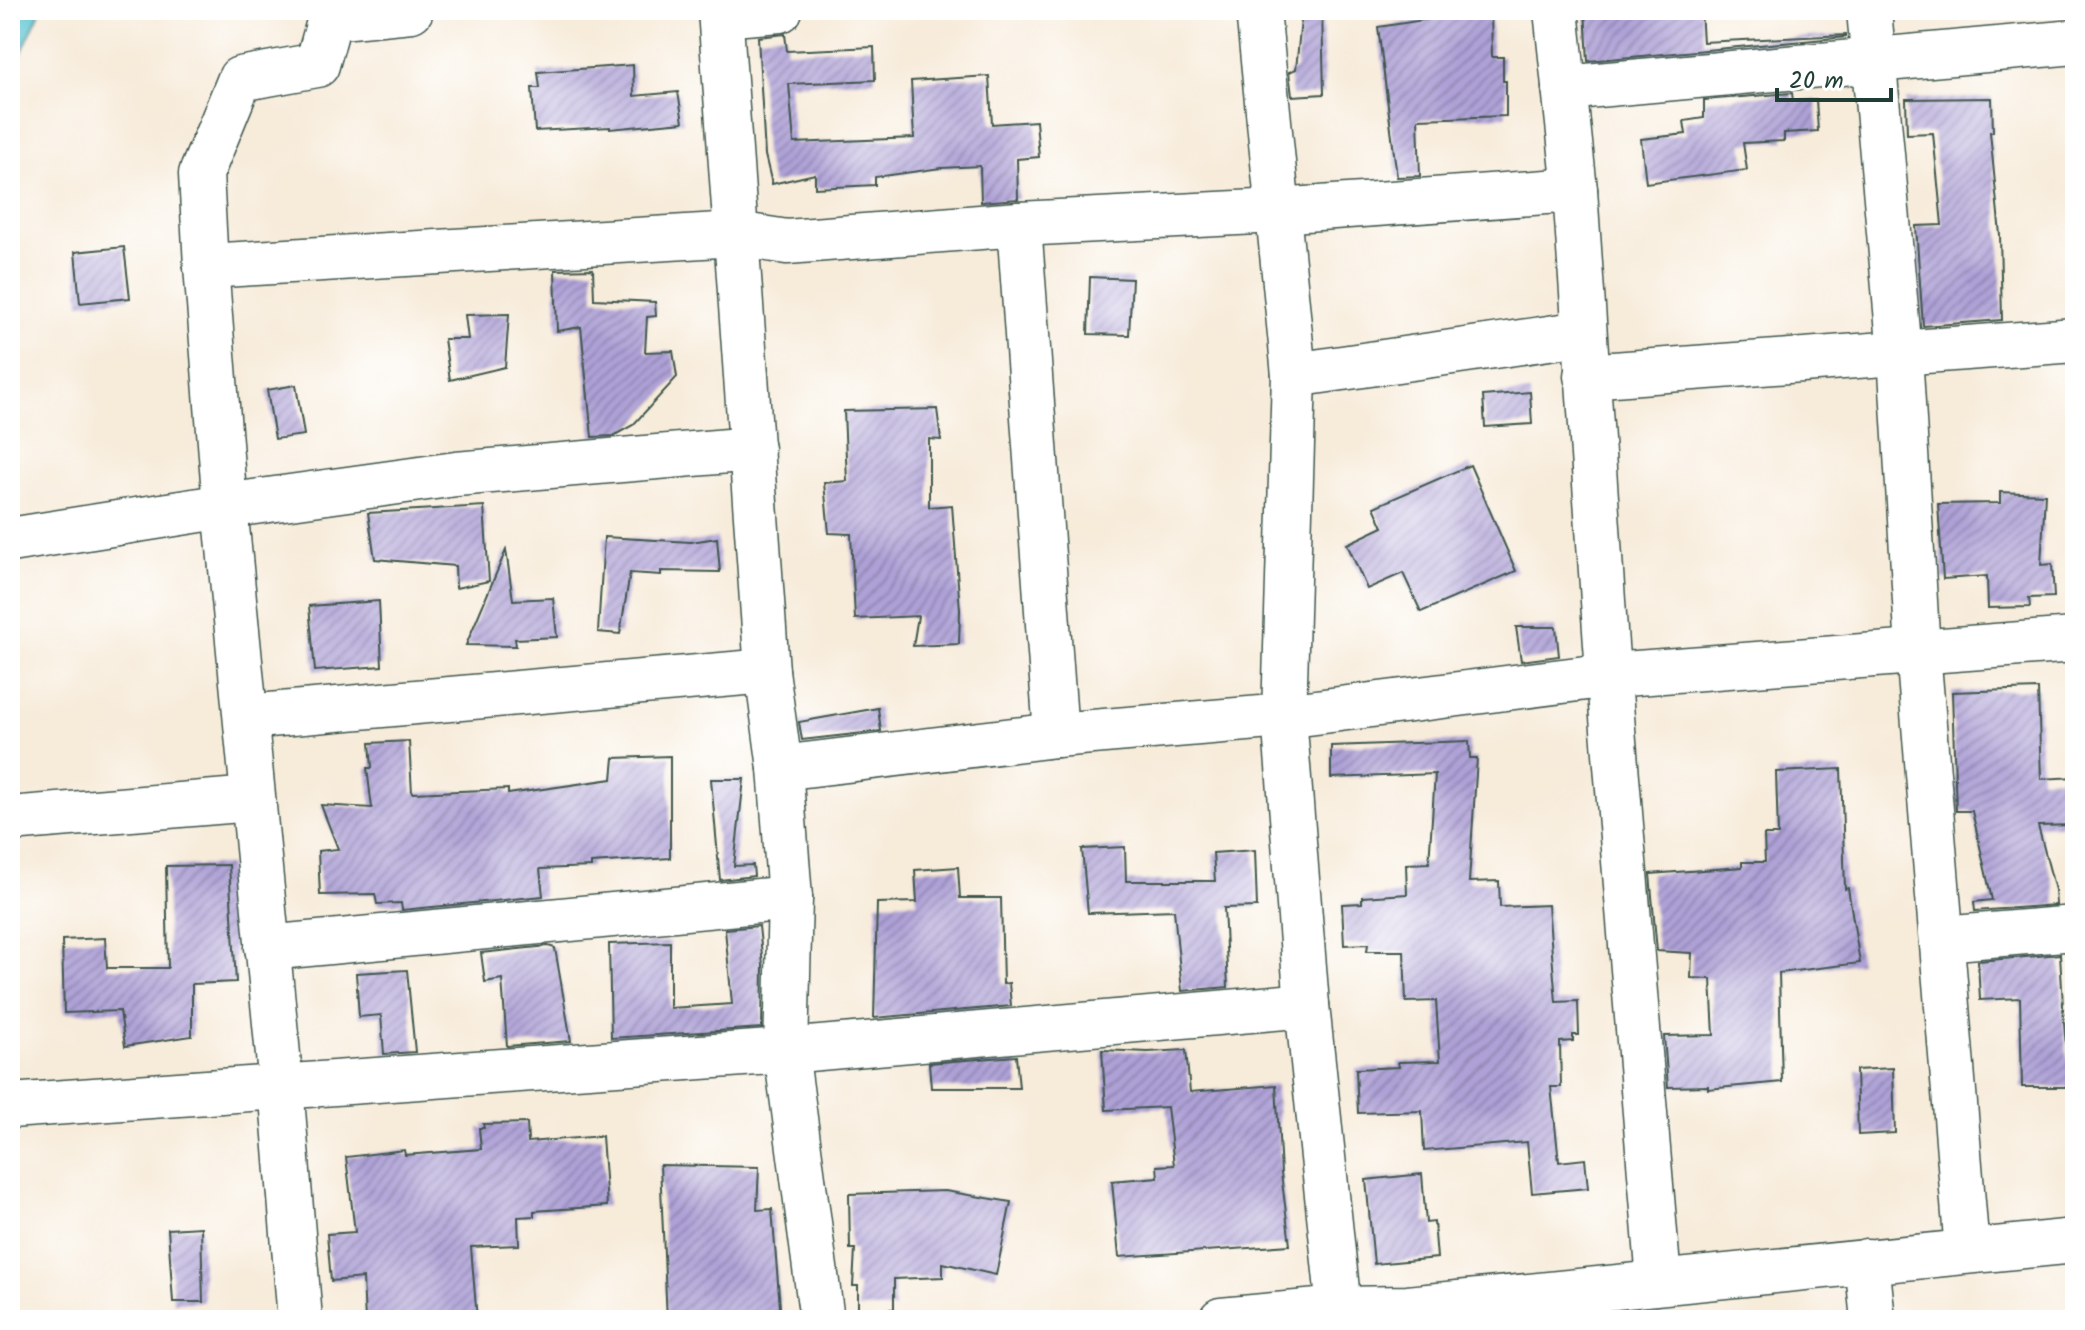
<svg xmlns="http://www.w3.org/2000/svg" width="2085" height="1330" font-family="Kalam,sans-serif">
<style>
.water{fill:#55c1cf;stroke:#3a7f82;stroke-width:2}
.building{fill:url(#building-hatch)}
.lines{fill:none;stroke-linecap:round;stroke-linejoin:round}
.minor-casing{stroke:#3f574d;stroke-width:47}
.minor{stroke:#fff;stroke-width:44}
</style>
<defs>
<pattern id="building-hatch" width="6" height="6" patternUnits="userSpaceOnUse" patternTransform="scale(2)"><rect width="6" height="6" fill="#afa1d7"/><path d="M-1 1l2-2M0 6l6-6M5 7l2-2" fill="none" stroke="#8e84af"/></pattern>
</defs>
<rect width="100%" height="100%" fill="#fff"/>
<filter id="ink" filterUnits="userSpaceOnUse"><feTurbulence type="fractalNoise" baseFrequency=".0125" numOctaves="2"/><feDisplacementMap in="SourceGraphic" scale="16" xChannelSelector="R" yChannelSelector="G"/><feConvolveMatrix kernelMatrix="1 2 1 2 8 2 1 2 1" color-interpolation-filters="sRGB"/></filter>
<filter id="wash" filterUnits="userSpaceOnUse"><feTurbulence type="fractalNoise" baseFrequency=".006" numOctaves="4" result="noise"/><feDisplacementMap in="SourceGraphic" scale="32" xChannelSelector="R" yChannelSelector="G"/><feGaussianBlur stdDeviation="1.8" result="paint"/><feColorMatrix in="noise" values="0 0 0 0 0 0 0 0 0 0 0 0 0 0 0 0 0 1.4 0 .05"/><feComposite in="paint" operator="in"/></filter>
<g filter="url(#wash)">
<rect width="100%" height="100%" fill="#f7ebd9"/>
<!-- water -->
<path class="water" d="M 10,10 L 41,10 L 10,78 Z"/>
<g id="blocks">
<!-- building -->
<g class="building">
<path d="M 1302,10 L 1322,10 L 1324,94 L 1292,96 L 1289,72 L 1296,69 Z"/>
<path d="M 1455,10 L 1491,10 L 1492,57 L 1503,57 L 1503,81 L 1506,81 L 1506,116 L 1418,119 L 1420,176 L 1397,177 L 1378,27 L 1456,15 Z"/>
<path d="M 1585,10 L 1701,10 L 1703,42 L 1846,35 L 1846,37 L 1588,61 Z"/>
<path d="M 785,34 L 787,51 L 874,47 L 875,80 L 789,84 L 794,143 L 914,138 L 911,81 L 989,76 L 992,124 L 1036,121 L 1039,157 L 1017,159 L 1018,199 L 981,202 L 980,166 L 941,168 L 875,177 L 875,185 L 815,188 L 815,174 L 772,184 L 765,155 L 758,37 Z"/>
<path d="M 633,65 L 634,96 L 678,92 L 683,122 L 610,129 L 610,127 L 535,131 L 532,88 L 540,88 L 538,72 Z"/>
<path d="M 1792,93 L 1793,101 L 1816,100 L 1818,131 L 1784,133 L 1784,141 L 1743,143 L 1747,170 L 1646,183 L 1641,139 L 1686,134 L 1684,121 L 1704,118 L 1704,100 Z"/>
<path d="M 1992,98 L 1993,132 L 1990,132 L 2000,235 L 2002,320 L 1923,326 L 1916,226 L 1942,225 L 1933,133 L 1907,134 L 1906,99 Z"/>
<path d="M 124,247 L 130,298 L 80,303 L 75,252 Z"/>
<path d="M 593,269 L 594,299 L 655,302 L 656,316 L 647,317 L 645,352 L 673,351 L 677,377 L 633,425 L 613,436 L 592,437 L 581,327 L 557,331 L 555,270 Z"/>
<path d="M 1090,277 L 1132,279 L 1129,335 L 1088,334 Z"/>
<path d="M 509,314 L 505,367 L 450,380 L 444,339 L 468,339 L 465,315 Z"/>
<path d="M 296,385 L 304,435 L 275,439 L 267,390 Z"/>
<path d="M 1530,392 L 1532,424 L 1485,427 L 1483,396 Z"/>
<path d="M 937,409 L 941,440 L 929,439 L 929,507 L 952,505 L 960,610 L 959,644 L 913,646 L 918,616 L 855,619 L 851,534 L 829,533 L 824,483 L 847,481 L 844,411 Z"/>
<path d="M 1470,465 L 1516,571 L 1421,612 L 1403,573 L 1367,589 L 1347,544 L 1383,527 L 1374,507 Z"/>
<path d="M 2000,492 L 2045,494 L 2041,565 L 2052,564 L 2054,597 L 2029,598 L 2030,607 L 1988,608 L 1987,576 L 1943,579 L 1938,504 L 2000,503 Z"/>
<path d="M 484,506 L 489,581 L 456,588 L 455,566 L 375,559 L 368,513 Z"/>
<path d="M 604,537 L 691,542 L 717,538 L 720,572 L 661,571 L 661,575 L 630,573 L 620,634 L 598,632 Z"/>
<path d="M 506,550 L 513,600 L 553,598 L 557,637 L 515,639 L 516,646 L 466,645 Z"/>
<path d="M 379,601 L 382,666 L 315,671 L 309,606 Z"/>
<path d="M 1516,627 L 1556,627 L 1559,656 L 1521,661 Z"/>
<path d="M 2038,689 L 2041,779 L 2075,777 L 2075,825 L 2038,826 L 2055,890 L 2056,905 L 1975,911 L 1974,902 L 1992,900 L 1972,811 L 1956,811 L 1952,692 Z"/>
<path d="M 878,708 L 881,731 L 802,740 L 799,722 Z"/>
<path d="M 409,741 L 412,793 L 508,789 L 508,794 L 612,779 L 614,758 L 670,756 L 670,858 L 591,863 L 591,867 L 540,869 L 543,896 L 402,910 L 401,903 L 377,904 L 375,894 L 320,895 L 318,851 L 338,849 L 321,805 L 372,808 L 367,768 L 372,768 L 370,743 Z"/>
<path d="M 1469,741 L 1470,758 L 1477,758 L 1469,882 L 1499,881 L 1500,907 L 1548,905 L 1556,1002 L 1578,1001 L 1579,1035 L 1573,1035 L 1573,1041 L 1560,1042 L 1561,1087 L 1551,1087 L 1559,1162 L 1585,1159 L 1588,1188 L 1532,1193 L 1527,1142 L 1424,1151 L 1422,1111 L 1358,1113 L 1356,1069 L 1399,1067 L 1398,1062 L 1440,1061 L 1436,1001 L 1406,1002 L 1404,951 L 1367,951 L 1368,944 L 1344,945 L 1342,904 L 1362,903 L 1362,897 L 1407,894 L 1406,864 L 1429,863 L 1435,774 L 1331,778 L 1331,746 Z"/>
<path d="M 1841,769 L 1845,889 L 1848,888 L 1860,963 L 1779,973 L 1782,1082 L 1708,1089 L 1708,1086 L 1668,1087 L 1664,1036 L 1714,1035 L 1711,979 L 1691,978 L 1692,953 L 1657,951 L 1650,874 L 1742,867 L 1742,862 L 1765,862 L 1764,835 L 1778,835 L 1776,772 Z"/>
<path d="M 711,779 L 744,779 L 734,866 L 753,865 L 754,876 L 720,880 Z"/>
<path d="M 1125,847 L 1126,881 L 1215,881 L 1213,853 L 1255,850 L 1257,907 L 1224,908 L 1228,987 L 1182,991 L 1174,910 L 1088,913 L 1082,849 Z"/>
<path d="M 229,865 L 236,982 L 192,984 L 192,1036 L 125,1046 L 120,1011 L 64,1013 L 62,940 L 105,938 L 107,968 L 168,968 L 166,866 Z"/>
<path d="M 958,867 L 960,898 L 1001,898 L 1003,984 L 1009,983 L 1011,1006 L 874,1018 L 877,903 L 917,902 L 915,870 Z"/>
<path d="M 759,926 L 763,965 L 762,1028 L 611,1038 L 609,944 L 670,942 L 670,1008 L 732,1004 L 725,929 Z"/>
<path d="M 548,946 L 555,948 L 571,1041 L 507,1046 L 502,979 L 485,982 L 481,953 Z"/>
<path d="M 2060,954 L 2064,1023 L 2067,1057 L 2071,1057 L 2072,1087 L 2022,1087 L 2020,998 L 1980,1000 L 1978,961 Z"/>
<path d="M 407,970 L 415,1052 L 384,1054 L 381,1015 L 359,1017 L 356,973 Z"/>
<path d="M 1102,1050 L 1148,1052 L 1186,1050 L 1190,1092 L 1276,1085 L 1281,1173 L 1290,1245 L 1119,1257 L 1112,1181 L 1158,1177 L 1157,1166 L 1174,1165 L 1167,1107 L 1106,1110 Z"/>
<path d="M 1016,1056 L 1019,1088 L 931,1088 L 929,1063 Z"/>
<path d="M 1893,1068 L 1895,1133 L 1858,1135 L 1856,1070 Z"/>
<path d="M 527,1123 L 528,1142 L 602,1136 L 607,1206 L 534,1211 L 534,1216 L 518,1217 L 519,1245 L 471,1247 L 477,1320 L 365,1320 L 363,1278 L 331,1281 L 327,1234 L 355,1232 L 346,1157 L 404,1150 L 405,1155 L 481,1149 L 479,1128 L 484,1128 L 483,1124 Z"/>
<path d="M 660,1165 L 759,1167 L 757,1210 L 772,1209 L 781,1320 L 667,1320 Z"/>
<path d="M 1422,1174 L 1426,1223 L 1434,1222 L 1437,1258 L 1374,1264 L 1366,1180 Z"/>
<path d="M 945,1191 L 1011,1202 L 996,1275 L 943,1263 L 943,1277 L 894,1279 L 894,1309 L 858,1309 L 858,1286 L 853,1286 L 855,1249 L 850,1249 L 849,1194 Z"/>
<path d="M 201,1227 L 203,1302 L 173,1302 L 168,1229 Z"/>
</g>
</g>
</g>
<g filter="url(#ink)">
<use href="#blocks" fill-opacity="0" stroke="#3f574d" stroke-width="2"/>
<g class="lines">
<defs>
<g id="minor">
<path d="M 720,10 L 767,671 L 780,768 L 790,898 L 786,1051 L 822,1320"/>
<path d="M 1258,10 L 1294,375 L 1284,716 L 1307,1005 L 1339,1309"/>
<path d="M 1556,10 L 1575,190 L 1606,645 L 1659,1281"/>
<path d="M 1869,10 L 1900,354 L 1918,651 L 1967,1251"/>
<path d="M 720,15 L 780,10"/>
<path d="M 1564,88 L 2075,42"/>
<path d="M 1019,224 L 1056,735"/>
<path d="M 206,266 L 736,234 L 787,242 L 1019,224 L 1277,211 L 1575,190"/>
<path d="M 1294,375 L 1583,333"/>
<path d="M 1586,376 L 2075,340"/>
<path d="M 10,540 L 225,506 L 456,474 L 752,449"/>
<path d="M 246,717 L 767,671"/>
<path d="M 780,768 L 1056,735 L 1284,716 L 1610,675 L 2075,640"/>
<path d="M 10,819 L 252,799"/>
<path d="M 1942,939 L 2075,928"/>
<path d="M 267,948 L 790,898"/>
<path d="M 10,1106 L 786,1051 L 1307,1005"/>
<path d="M 1867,1261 L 1873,1320"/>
<path d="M 300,1320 L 281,1086 L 225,506 L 206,266 L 201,174 L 240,79 L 317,65 L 330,18 L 411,10"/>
<path d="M 1221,1320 L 1339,1309 L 1408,1308 L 2075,1241"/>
</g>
</defs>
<!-- minor casing -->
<use href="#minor" class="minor-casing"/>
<!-- minor -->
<use href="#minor" class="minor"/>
</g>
</g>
<!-- margin -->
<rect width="2085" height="1330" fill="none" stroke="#fff" stroke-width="40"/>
<!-- scale -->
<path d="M1777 88v12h114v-12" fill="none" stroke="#1f3d34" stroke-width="4"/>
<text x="1789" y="88" font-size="24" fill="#1f3d34" stroke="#ffffff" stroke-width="6" paint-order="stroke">20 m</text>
</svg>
